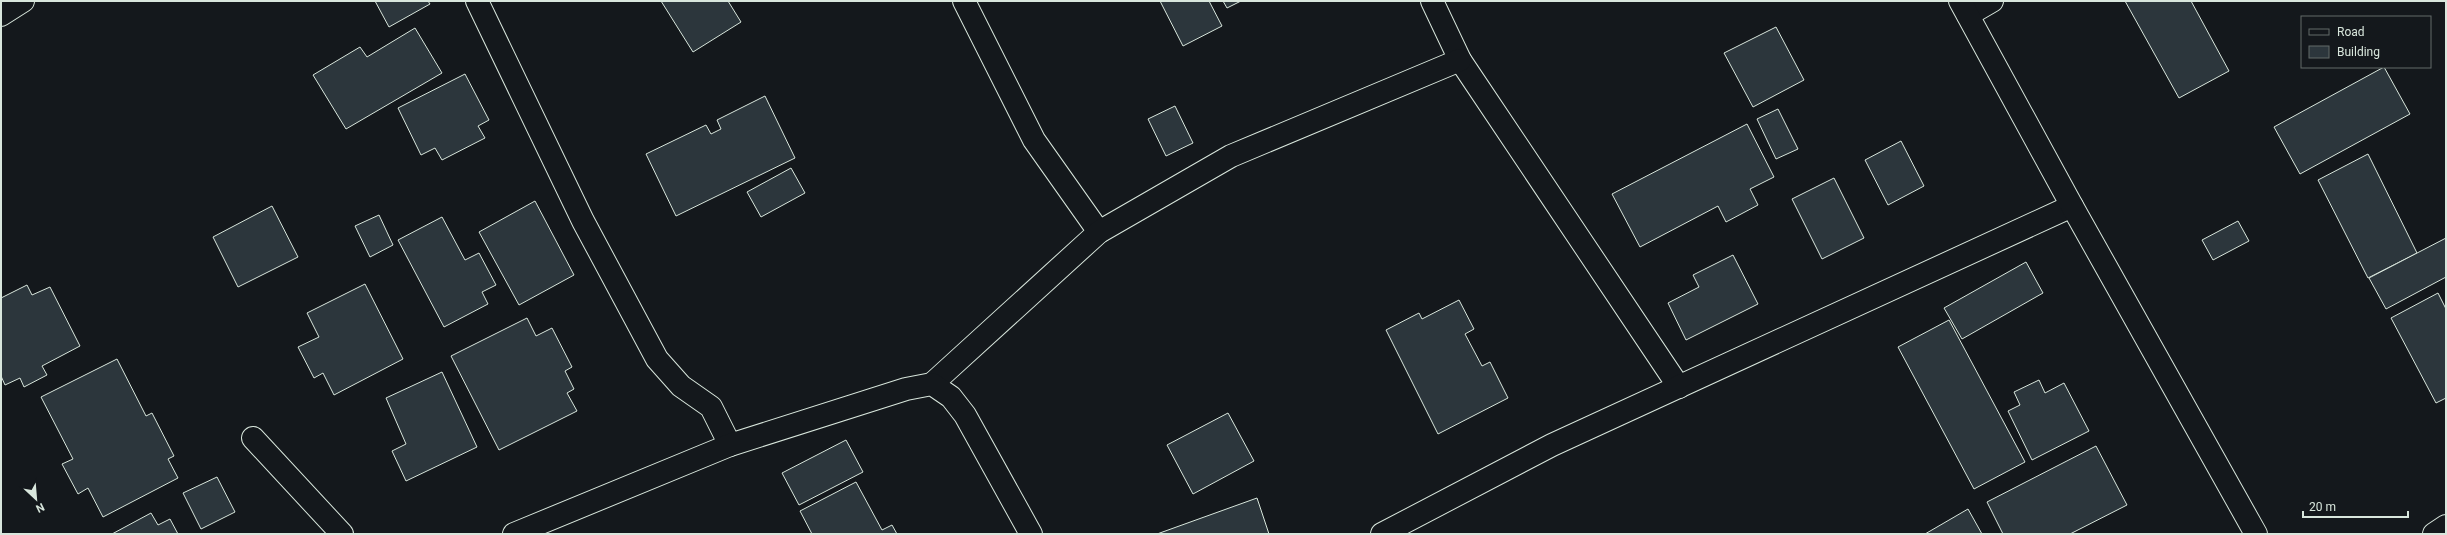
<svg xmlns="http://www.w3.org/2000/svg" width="2447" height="535" font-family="Roboto,sans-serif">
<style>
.building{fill:#2c363c;stroke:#d8e6dc}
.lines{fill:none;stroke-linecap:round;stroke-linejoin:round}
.street-casing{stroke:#d8e6dc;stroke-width:24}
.secondary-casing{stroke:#d8e6dc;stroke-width:24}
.street{stroke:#14181c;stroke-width:22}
.secondary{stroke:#14181c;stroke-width:22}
</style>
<rect width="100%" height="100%" fill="#14181c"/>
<!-- building -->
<g class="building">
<path d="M 375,1 L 428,1 L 430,4 L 389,27 Z"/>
<path d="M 661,1 L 728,1 L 741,22 L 693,52 Z"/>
<path d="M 1160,1 L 1209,1 L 1222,26 L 1183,46 Z"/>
<path d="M 1223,1 L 1241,1 L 1227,8 Z"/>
<path d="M 2125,1 L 2191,1 L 2229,71 L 2179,98 Z"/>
<path d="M 1776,27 L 1804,80 L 1753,107 L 1724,53 Z"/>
<path d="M 415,28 L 442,73 L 346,129 L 313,75 L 360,47 L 367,57 Z"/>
<path d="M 2384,67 L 2410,114 L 2300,174 L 2274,127 Z"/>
<path d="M 465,74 L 489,120 L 478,126 L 485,138 L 442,160 L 435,148 L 421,155 L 398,108 Z"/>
<path d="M 765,96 L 795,158 L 676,216 L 646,154 L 706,125 L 711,134 L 721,129 L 717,120 Z"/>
<path d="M 1175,106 L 1193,143 L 1166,156 L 1148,119 Z"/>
<path d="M 1778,109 L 1798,149 L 1776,159 L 1757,119 Z"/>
<path d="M 1747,124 L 1774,177 L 1750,189 L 1758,205 L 1726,222 L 1718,206 L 1640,247 L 1612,194 Z"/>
<path d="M 1901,141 L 1924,186 L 1888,205 L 1865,160 Z"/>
<path d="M 2368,154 L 2417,253 L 2368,278 L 2318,180 Z"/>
<path d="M 791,168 L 805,193 L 761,217 L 747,192 Z"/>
<path d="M 1834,178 L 1864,238 L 1822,259 L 1792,199 Z"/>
<path d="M 535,201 L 574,275 L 519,305 L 479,232 Z"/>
<path d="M 272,206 L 298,257 L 238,287 L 213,237 Z"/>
<path d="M 379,215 L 393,245 L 370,257 L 355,226 Z"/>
<path d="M 442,217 L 465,260 L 479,253 L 496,285 L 482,292 L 488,304 L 444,327 L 398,240 Z"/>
<path d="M 2238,221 L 2249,241 L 2213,260 L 2202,240 Z"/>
<path d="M 2446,238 L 2446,277 L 2386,309 L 2369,278 Z"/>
<path d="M 1733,255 L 1758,304 L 1686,340 L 1668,303 L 1699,287 L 1693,275 Z"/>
<path d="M 2026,262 L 2043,293 L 1962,339 L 1944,308 Z"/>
<path d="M 365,284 L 403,359 L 334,395 L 323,373 L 314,378 L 298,347 L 319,337 L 307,313 Z"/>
<path d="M 27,285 L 32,295 L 50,287 L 80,346 L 42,366 L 47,375 L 24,387 L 20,378 L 5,385 L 1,376 L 1,298 Z"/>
<path d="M 2438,293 L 2446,309 L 2446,398 L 2436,403 L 2391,318 Z"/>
<path d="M 1459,300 L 1474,329 L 1465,334 L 1482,366 L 1490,362 L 1508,398 L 1438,434 L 1386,330 L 1419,313 L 1422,319 Z"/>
<path d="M 527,318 L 536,336 L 552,328 L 572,367 L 565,371 L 574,389 L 567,393 L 577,411 L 499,450 L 451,356 Z"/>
<path d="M 1949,320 L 2025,462 L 1974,489 L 1898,347 Z"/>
<path d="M 117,359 L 146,416 L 152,413 L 174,456 L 168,459 L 178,478 L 103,517 L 88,488 L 78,494 L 62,464 L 73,459 L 41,397 Z"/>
<path d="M 442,372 L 477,447 L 406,481 L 392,451 L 406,444 L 386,398 Z"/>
<path d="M 2039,380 L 2045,393 L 2064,383 L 2089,431 L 2032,460 L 2008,411 L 2020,405 L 2014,392 Z"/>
<path d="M 1228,413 L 1254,461 L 1193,494 L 1167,445 Z"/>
<path d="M 846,440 L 863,472 L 799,505 L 782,473 Z"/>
<path d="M 2096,446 L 2127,505 L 2070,534 L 2003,534 L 1987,502 Z"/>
<path d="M 217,477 L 235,512 L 201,529 L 183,493 Z"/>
<path d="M 856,482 L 882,530 L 892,525 L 897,534 L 812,534 L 800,511 Z"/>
<path d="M 1257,498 L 1269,534 L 1157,534 Z"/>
<path d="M 1968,509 L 1982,534 L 1925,534 Z"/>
<path d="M 151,513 L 158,525 L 170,519 L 178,534 L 112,534 Z"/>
</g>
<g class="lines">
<defs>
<g id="street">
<path d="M 477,1 L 583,221 L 657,359 L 681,386 L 711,407 L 730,445"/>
<path d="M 964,1 L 1034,140 L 1099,232"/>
<path d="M 1432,1 L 1460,60 L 1679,387"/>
<path d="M 1,15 L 23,1"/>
<path d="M 1968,15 L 1992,1"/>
<path d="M 932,384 L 1099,232 L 1231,156 L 1460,60"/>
<path d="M 253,438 L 342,534"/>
<path d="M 514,534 L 730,445 L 906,389 L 932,384 L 951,397 L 965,415 L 1031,534"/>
<path d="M 1382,534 L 1552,445 L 2072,206"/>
<path d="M 2434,534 L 2446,526"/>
</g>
<path id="secondary" d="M 1960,1 L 2072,206 L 2256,534"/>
</defs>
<!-- street casing -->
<use href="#street" class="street-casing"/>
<!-- secondary casing -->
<use href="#secondary" class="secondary-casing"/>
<!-- street -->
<use href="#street" class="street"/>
<!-- secondary -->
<use href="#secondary" class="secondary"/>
</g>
<!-- border -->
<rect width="2447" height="535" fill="none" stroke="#d8e6dc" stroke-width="4"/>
<!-- legend -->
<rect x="2301" y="16" width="130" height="52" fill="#14181c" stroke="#626a69"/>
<rect x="2309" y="29" width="20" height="6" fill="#14181c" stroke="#626a69"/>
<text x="2337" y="36" font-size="12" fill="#d8e6dc">Road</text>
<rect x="2309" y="46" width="20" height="12" fill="#2c363c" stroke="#626a69"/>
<text x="2337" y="56" font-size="12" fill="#d8e6dc">Building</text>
<!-- north arrow -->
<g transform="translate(36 499) rotate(154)" stroke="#14181c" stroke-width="3" paint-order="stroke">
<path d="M0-3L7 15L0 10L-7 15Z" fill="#d8e6dc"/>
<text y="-6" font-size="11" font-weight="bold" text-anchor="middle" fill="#d8e6dc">N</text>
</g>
<!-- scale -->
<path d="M2303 511v6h105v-6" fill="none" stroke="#d8e6dc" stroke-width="2"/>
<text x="2309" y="511" font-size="12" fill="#d8e6dc" stroke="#14181c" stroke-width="3" paint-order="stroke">20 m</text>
</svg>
